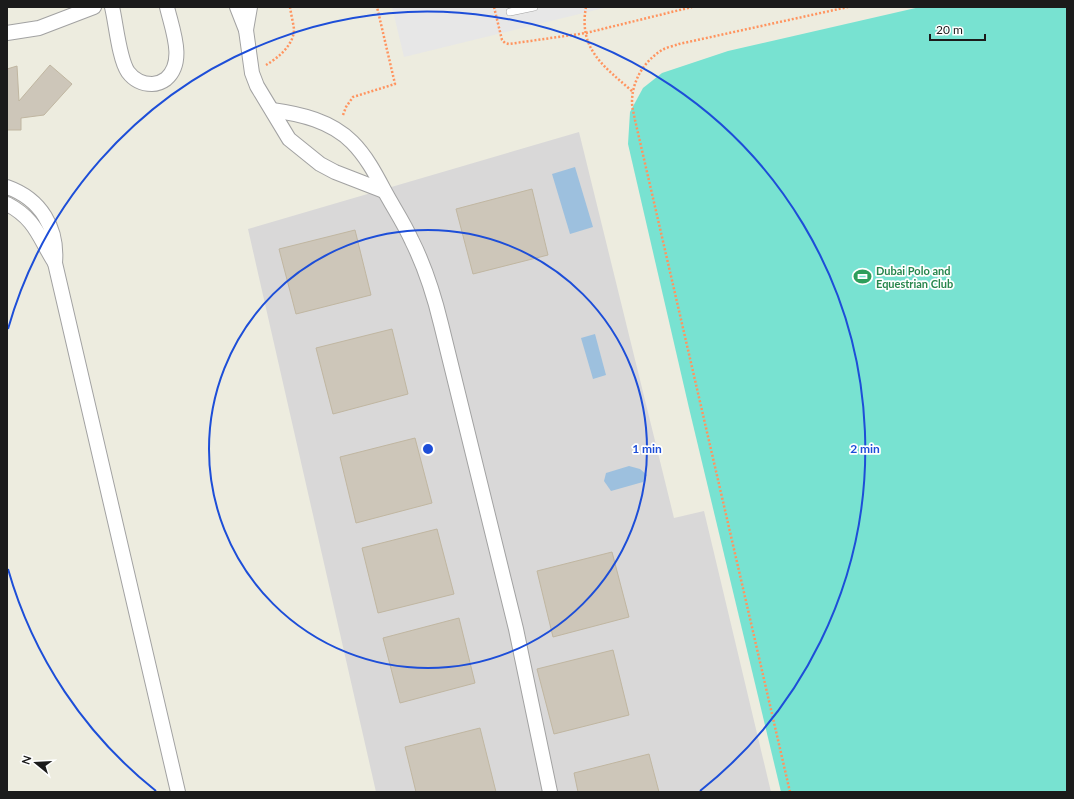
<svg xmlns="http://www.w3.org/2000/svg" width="1074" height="799" font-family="Lato,sans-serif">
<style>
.residential{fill:#d9d8d8}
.pitch{fill:#78e2d1}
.parking{fill:#e7e7e7}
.water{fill:#9dc0de}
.building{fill:#cdc6b9;stroke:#c0b6a1}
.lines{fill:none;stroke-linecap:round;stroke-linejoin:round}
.lane-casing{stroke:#a2a2a2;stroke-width:8}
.street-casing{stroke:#a2a2a2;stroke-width:16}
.path{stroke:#ff945f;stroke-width:2.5;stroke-dasharray:2 2;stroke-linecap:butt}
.lane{stroke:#fff;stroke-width:7}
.street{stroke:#fff;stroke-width:14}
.ring{fill:none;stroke:#1d4ed8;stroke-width:2}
.labels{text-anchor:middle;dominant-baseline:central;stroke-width:3.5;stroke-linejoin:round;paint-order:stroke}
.leisure-label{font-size:11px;font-weight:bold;fill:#27864d;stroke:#fff;text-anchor:start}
.centre{fill:#1d4ed8;stroke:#fff;stroke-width:2}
.ring-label{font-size:12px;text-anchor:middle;font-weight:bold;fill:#1d4ed8;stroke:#fff;stroke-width:3.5;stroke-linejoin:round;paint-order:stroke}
</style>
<rect width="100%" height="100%" fill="#edecdf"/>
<!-- residential -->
<path class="residential" d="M 579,132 L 674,518 L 704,511 L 771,792 L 376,792 L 248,229 Z"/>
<!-- pitch -->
<path class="pitch" d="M 920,7 L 1067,7 L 1067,792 L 781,792 L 689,408 L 628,144 L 630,112 L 643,88 L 662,73 L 728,51 Z"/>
<!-- parking -->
<path class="parking" d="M 392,7 L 608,7 L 404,57 Z"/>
<!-- water -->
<g class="water">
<path d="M 575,167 L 593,227 L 570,234 L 552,174 Z"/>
<path d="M 595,334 L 606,375 L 593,379 L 581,338 Z"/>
<path d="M 629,466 L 640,469 L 647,475 L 643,482 L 611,491 L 604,481 L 606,473 Z"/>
</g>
<!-- building -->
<g class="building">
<path d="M 50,65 L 72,84 L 44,115 L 21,118 L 21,130 L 7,130 L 7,69 L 17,66 L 19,101 Z"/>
<path d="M 532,189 L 548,255 L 473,274 L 456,209 Z"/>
<path d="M 355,230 L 371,295 L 296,314 L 279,249 Z"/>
<path d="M 392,329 L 408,394 L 333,414 L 316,348 Z"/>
<path d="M 415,438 L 432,503 L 356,523 L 340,457 Z"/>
<path d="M 437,529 L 454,594 L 378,613 L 362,548 Z"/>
<path d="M 612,552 L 629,617 L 553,637 L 537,571 Z"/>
<path d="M 459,618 L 475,683 L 400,703 L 383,638 Z"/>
<path d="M 613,650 L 629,715 L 554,734 L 537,669 Z"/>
<path d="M 480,728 L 496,792 L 416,792 L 405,747 Z"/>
<path d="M 649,754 L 659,792 L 578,792 L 574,773 Z"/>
</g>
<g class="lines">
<defs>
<path id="lane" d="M 510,12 L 534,7"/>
<g id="street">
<path d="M 112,7 C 116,23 119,59 128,72 C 134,80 142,84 152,84 C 156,84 162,82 166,79 C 186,62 172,29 167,7"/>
<path d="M 237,7 L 246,30 L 252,73 L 257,86 L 289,139 L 320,164 L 335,172 L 384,191"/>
<path d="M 246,30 L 250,7"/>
<path d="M 7,33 L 39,28 L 94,7"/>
<path d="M 272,110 C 301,114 331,121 352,142 C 366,156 375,173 384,190 C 393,207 404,223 412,241 C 425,267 434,295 441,324 L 516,629 L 550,792"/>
<path d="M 7,187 C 41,199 58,228 55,263 L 178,792"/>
<path d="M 7,204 C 36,219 39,238 55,263"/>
</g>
</defs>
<!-- lane casing -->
<use href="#lane" class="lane-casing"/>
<!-- street casing -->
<use href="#street" class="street-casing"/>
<!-- path -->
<g class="path">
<path d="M 494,7 L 502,40 L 505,43 L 509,44 L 586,33 L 692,7"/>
<path d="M 586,7 C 578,50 605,67 633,92"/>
<path d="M 266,65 C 278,58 294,45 294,29 C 293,22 291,14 290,7"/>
<path d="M 343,115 L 346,107 L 353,97 L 395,84 L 377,7"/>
<path d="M 790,792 L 635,120 C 634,114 632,108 632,102 C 632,81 644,61 662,50 C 667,47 674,46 679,44 L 848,7"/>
</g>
<!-- lane -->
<use href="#lane" class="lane"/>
<!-- street -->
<use href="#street" class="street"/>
</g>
<!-- distance rings -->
<g class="ring">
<circle cx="428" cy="449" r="219"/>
<path d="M156 791A437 437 0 0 1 8 569M8 329A437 437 0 1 1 700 791"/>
</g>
<!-- icons -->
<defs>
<symbol id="stadium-bare" viewBox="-9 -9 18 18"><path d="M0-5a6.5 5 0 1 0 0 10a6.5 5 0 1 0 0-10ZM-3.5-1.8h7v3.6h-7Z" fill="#2e9e5b" stroke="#fff" stroke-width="2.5" paint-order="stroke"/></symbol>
</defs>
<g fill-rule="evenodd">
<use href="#stadium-bare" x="850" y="264" width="25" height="25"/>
</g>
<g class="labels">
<!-- leisure labels -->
<g class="leisure-label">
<text x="876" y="270">Dubai Polo and<tspan x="876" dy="13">Equestrian Club</tspan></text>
</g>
</g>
<circle cx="428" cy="449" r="6" class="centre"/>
<g class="ring-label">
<text x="647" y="453">1 min</text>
<text x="865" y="453">2 min</text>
</g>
<!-- border -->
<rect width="1074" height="799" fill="none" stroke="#1b1b1b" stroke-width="16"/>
<!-- north arrow -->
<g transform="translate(36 763) rotate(288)" stroke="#ffffff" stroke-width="3" paint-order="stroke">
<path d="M0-3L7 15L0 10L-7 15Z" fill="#1b1b1b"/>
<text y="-6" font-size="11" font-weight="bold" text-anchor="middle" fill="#1b1b1b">N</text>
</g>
<!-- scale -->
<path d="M930 34v6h55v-6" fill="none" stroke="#1b1b1b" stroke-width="2"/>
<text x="936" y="34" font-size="12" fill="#1b1b1b" stroke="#ffffff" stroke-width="3" paint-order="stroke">20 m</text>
</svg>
